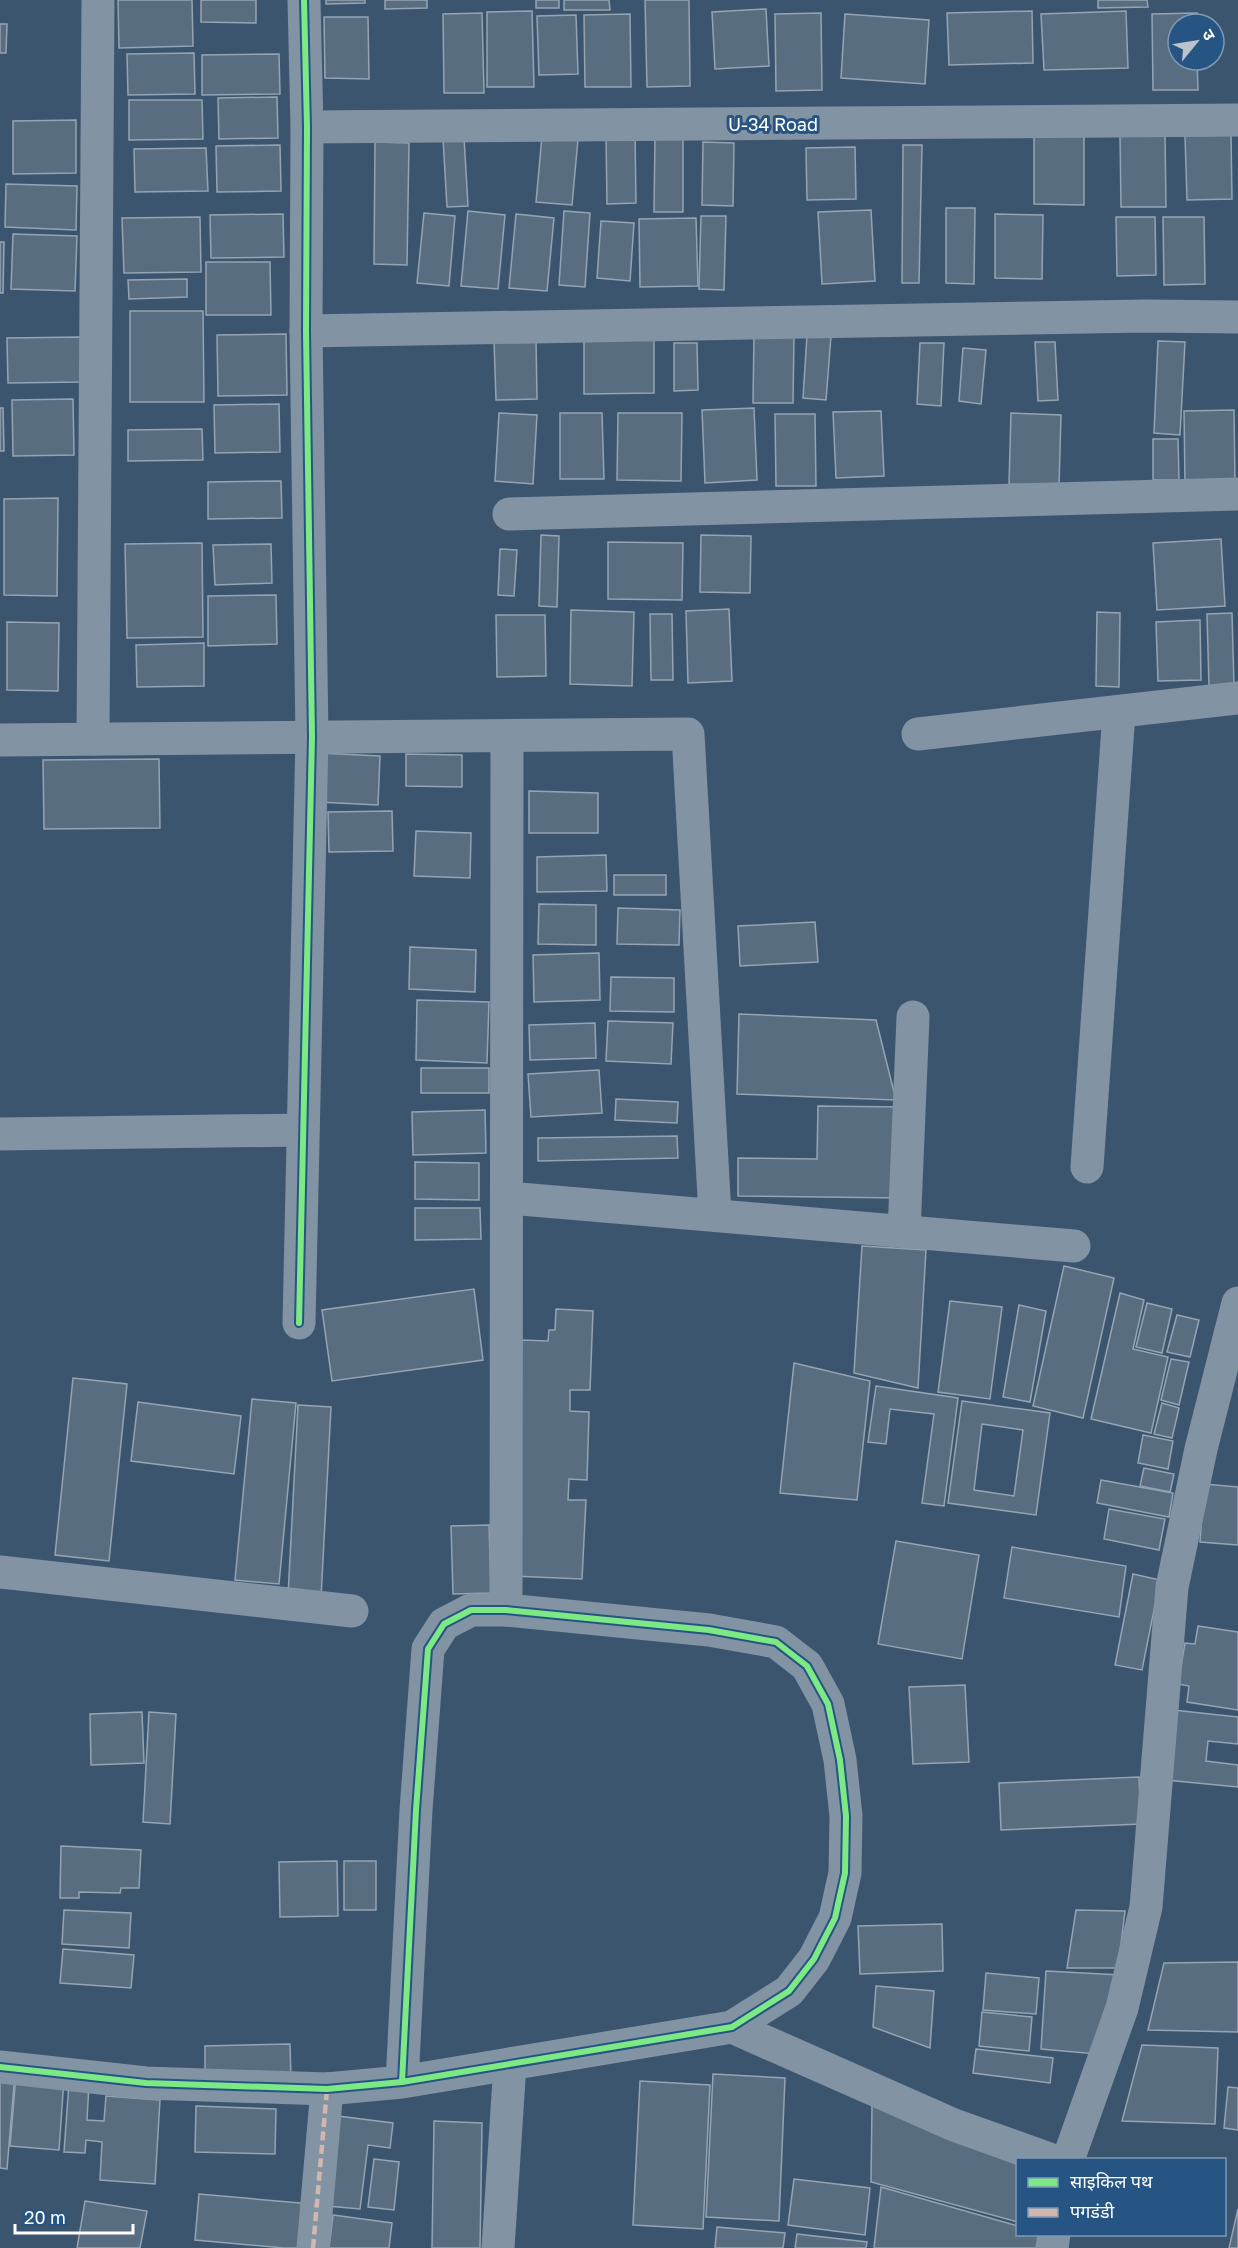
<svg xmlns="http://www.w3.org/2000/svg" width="1238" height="2248" font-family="'Golos Text','Noto Sans Devanagari',sans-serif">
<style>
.building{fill:#596d80;stroke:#95a4b2;stroke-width:1.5;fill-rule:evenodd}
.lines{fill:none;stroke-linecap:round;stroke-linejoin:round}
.minor{stroke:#8293a4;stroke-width:33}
.quiet{stroke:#d1b7ad;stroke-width:4.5;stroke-dasharray:9 4.5;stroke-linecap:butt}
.cycleway-casing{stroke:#275583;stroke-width:10}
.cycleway{stroke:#7ce984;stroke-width:6}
.labels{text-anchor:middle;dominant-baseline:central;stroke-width:6;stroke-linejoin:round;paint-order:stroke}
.street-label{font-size:18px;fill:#fff;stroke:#275583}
</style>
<rect width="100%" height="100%" fill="#3c556e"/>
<!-- building -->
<g class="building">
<path d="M 118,0 L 192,0 L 193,46 L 119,48 Z"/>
<path d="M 201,0 L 256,0 L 256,23 L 201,22 Z"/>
<path d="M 326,0 L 365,0 L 365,3 L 326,4 Z"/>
<path d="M 385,0 L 427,0 L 427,8 L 385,9 Z"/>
<rect x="536" y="0" width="23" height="8"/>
<path d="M 564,0 L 609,0 L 610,10 L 564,10 Z"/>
<path d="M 645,0 L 689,0 L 690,86 L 647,87 Z"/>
<path d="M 1098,0 L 1147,0 L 1148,7 L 1098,8 Z"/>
<path d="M 766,9 L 769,66 L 715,69 L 712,12 Z"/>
<path d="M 532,11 L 534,87 L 487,87 L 487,12 Z"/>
<path d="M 1032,11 L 1033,63 L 949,65 L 947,13 Z"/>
<path d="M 1126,11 L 1128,68 L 1044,70 L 1041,14 Z"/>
<path d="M 482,13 L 484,93 L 444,93 L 443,14 Z"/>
<path d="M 821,13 L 822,90 L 776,91 L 775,14 Z"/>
<path d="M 1197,13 L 1197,24 L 1178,24 L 1178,60 L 1197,60 L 1198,90 L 1153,90 L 1152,14 Z"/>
<path d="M 630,14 L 631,87 L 585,87 L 584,15 Z"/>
<path d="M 845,14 L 929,20 L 925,84 L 841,78 Z"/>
<path d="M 576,15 L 578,74 L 539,75 L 537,16 Z"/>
<path d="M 324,17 L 368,17 L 369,79 L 325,78 Z"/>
<path d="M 0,24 L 7,24 L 6,53 L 0,53 Z"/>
<path d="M 194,53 L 195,94 L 128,95 L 127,54 Z"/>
<path d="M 279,54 L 280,94 L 202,95 L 202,55 Z"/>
<path d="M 277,97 L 278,138 L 219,139 L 218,98 Z"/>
<path d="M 129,100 L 202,100 L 203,139 L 129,140 Z"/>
<path d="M 76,120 L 76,173 L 13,174 L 13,121 Z"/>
<path d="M 635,132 L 636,203 L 607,204 L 606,133 Z"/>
<path d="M 1165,134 L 1166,207 L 1121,207 L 1120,135 Z"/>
<path d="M 1231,135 L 1232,199 L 1187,200 L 1185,136 Z"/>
<path d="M 542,136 L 578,139 L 572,205 L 536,202 Z"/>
<path d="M 1034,136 L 1084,136 L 1084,205 L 1034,204 Z"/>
<path d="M 464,137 L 468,206 L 447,207 L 443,138 Z"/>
<path d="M 655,137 L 683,137 L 683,212 L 654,212 Z"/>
<path d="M 375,142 L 409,143 L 407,265 L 374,264 Z"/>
<path d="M 703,142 L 734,143 L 733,206 L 702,205 Z"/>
<path d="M 280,145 L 281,191 L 217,192 L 216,146 Z"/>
<path d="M 903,145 L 922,145 L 919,283 L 902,283 Z"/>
<path d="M 855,147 L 856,199 L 807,200 L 806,148 Z"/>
<path d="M 206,148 L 208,191 L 135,192 L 134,149 Z"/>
<path d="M 6,184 L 77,186 L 76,230 L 5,227 Z"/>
<path d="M 946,208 L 975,208 L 974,284 L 946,283 Z"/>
<path d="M 871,210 L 875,281 L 822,284 L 818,212 Z"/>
<path d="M 468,211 L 505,215 L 498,289 L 461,286 Z"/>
<path d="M 564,211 L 590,213 L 585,287 L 559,285 Z"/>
<path d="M 424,213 L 455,216 L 449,286 L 417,283 Z"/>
<path d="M 283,214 L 284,257 L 211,258 L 210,215 Z"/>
<path d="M 516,214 L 554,218 L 547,291 L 509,288 Z"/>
<path d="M 995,214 L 1043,215 L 1042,279 L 995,278 Z"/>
<path d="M 701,216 L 726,216 L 724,290 L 699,289 Z"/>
<path d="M 200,217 L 201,272 L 124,273 L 122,218 Z"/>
<path d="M 1116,217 L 1155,217 L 1156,275 L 1117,276 Z"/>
<path d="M 1163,217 L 1204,217 L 1205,284 L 1164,285 Z"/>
<path d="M 696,218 L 698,286 L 640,287 L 639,219 Z"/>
<path d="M 601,221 L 634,223 L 630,281 L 597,278 Z"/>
<path d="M 13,234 L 77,236 L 75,291 L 11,289 Z"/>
<path d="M 0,242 L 4,242 L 3,293 L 0,293 Z"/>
<path d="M 206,262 L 270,262 L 271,315 L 206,315 Z"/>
<path d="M 187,279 L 187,297 L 129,299 L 128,280 Z"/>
<path d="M 130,311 L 203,311 L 204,402 L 130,402 Z"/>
<path d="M 584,332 L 654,332 L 654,393 L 584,394 Z"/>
<path d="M 286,334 L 287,395 L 218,396 L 217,335 Z"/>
<path d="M 754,334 L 794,334 L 793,403 L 753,403 Z"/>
<path d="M 807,335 L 831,336 L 826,400 L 803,398 Z"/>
<path d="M 81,337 L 82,382 L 8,383 L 7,338 Z"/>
<path d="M 536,339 L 537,399 L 496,400 L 494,340 Z"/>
<path d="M 1158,341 L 1185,342 L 1180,435 L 1154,433 Z"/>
<path d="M 1035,342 L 1055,342 L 1058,400 L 1038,401 Z"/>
<path d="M 674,343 L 697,343 L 698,390 L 674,391 Z"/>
<path d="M 920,343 L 944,343 L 941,406 L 917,404 Z"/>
<path d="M 963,348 L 986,350 L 981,404 L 959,401 Z"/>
<path d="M 73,399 L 74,455 L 13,456 L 12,400 Z"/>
<path d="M 279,404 L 280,452 L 215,453 L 214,405 Z"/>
<path d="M 0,408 L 3,408 L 4,451 L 0,451 Z"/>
<path d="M 754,408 L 757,480 L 705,483 L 702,410 Z"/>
<path d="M 1234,410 L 1235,483 L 1185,483 L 1184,411 Z"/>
<path d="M 881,411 L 884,476 L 836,478 L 833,412 Z"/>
<path d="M 499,413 L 537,415 L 533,484 L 495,481 Z"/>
<path d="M 560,413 L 602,413 L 604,479 L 560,479 Z"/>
<path d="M 618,413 L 682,413 L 681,481 L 617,480 Z"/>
<path d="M 1011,413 L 1061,415 L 1059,486 L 1009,484 Z"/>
<path d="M 775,414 L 815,414 L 816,486 L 776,486 Z"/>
<path d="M 202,429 L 203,460 L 128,461 L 128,430 Z"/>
<path d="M 1153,439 L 1178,439 L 1179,480 L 1153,480 Z"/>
<path d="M 281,481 L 282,518 L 208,519 L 208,482 Z"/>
<path d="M 58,498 L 57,596 L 4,595 L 4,499 Z"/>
<path d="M 541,535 L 559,536 L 557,607 L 539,606 Z"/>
<path d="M 701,535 L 751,536 L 750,593 L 700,592 Z"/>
<path d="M 1221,539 L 1225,606 L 1157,610 L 1153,543 Z"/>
<path d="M 608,542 L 683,543 L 682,600 L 608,599 Z"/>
<path d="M 202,543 L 203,637 L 127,638 L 125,544 Z"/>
<path d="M 271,544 L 272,583 L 215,585 L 213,545 Z"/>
<path d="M 500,549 L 517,550 L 514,596 L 498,595 Z"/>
<path d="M 276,595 L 277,644 L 208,646 L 208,596 Z"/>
<path d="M 729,609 L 732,681 L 688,683 L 686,611 Z"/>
<path d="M 571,610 L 634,612 L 632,686 L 570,684 Z"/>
<path d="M 1097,612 L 1120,613 L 1119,687 L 1096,686 Z"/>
<path d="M 1232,613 L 1234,686 L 1209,686 L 1207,614 Z"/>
<path d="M 650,614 L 672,614 L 673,680 L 651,680 Z"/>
<path d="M 496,615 L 545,615 L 546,676 L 497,677 Z"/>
<path d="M 1200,620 L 1201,680 L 1158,681 L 1156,622 Z"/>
<path d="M 7,622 L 59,623 L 58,691 L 7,690 Z"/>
<path d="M 204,643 L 204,686 L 137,687 L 136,645 Z"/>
<path d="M 319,753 L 380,756 L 378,805 L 318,802 Z"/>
<path d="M 406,754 L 462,755 L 462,787 L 406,786 Z"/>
<path d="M 159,759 L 160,828 L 44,829 L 43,760 Z"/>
<path d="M 529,791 L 598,793 L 598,833 L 529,833 Z"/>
<path d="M 392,811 L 393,851 L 329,852 L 328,812 Z"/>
<path d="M 416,831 L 471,833 L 470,878 L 414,876 Z"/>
<path d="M 606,855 L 607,891 L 537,892 L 537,857 Z"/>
<rect x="614" y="875" width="52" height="20"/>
<path d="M 539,904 L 596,905 L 596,945 L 538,944 Z"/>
<path d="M 618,908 L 680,910 L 679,945 L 617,944 Z"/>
<path d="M 815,922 L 818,962 L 740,966 L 738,926 Z"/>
<path d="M 410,947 L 476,950 L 475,992 L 409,989 Z"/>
<path d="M 599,953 L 600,1000 L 534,1002 L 533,955 Z"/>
<path d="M 611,977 L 674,978 L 674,1012 L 610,1011 Z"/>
<path d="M 417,1000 L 489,1002 L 487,1063 L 416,1060 Z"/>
<path d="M 739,1014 L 876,1020 L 896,1100 L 737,1094 Z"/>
<path d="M 608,1021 L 673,1023 L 671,1064 L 606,1061 Z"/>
<path d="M 595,1023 L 596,1058 L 530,1060 L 529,1025 Z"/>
<rect x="421" y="1068" width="68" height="25"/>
<path d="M 599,1070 L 602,1113 L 531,1117 L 528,1074 Z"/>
<path d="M 616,1099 L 678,1102 L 677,1123 L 615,1120 Z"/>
<path d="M 818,1106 L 901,1107 L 900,1198 L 738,1196 L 738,1158 L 817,1159 Z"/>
<path d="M 485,1110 L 486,1153 L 413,1155 L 412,1112 Z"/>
<path d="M 677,1136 L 678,1158 L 538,1161 L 538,1138 Z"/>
<path d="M 415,1162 L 479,1163 L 479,1200 L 415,1199 Z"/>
<path d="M 415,1208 L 480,1208 L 481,1239 L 415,1240 Z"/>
<path d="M 862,1246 L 926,1250 L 918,1388 L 854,1373 Z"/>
<path d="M 1064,1266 L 1114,1278 L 1083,1418 L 1033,1406 Z"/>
<path d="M 474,1289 L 483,1360 L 332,1381 L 322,1310 Z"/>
<path d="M 1120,1293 L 1144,1300 L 1133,1349 L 1168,1357 L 1151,1433 L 1091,1419 Z"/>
<path d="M 950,1301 L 1002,1307 L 990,1399 L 938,1392 Z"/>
<path d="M 1147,1303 L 1172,1309 L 1162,1353 L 1136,1347 Z"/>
<path d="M 1019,1305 L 1046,1311 L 1030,1402 L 1003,1397 Z"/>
<path d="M 556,1309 L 593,1311 L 590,1390 L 570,1390 L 570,1411 L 589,1412 L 587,1480 L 569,1479 L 568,1500 L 586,1500 L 582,1579 L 512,1576 L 522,1340 L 548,1341 L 549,1330 L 555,1330 Z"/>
<path d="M 1177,1315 L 1199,1320 L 1190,1357 L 1167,1352 Z"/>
<path d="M 1171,1359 L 1189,1362 L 1179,1405 L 1161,1400 Z"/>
<path d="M 794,1363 L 870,1381 L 857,1500 L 780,1493 Z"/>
<path d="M 73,1378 L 127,1384 L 109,1561 L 55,1555 Z"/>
<path d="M 876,1386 L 958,1398 L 944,1506 L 922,1503 L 934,1414 L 890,1409 L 886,1444 L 868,1442 Z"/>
<path d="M 252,1399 L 296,1403 L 279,1584 L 235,1580 Z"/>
<path d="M 962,1401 L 1050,1413 L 1036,1515 L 948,1503 ZM 982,1424 L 1023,1430 L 1014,1496 L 974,1490 Z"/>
<path d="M 138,1402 L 241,1416 L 234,1474 L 131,1461 Z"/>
<path d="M 1162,1403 L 1179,1408 L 1172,1438 L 1154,1434 Z"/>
<path d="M 298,1405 L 331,1407 L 321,1598 L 288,1596 Z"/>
<path d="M 1143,1435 L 1173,1441 L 1168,1469 L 1138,1463 Z"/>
<path d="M 1144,1468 L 1174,1474 L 1170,1492 L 1140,1486 Z"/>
<path d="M 1101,1480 L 1173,1493 L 1169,1517 L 1097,1503 Z"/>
<path d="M 1204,1484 L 1238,1487 L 1238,1545 L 1200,1542 Z"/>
<path d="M 1109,1509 L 1165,1519 L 1159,1550 L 1104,1539 Z"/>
<path d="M 489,1525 L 491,1593 L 453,1594 L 451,1526 Z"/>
<path d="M 896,1541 L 979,1555 L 962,1659 L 878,1644 Z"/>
<path d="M 1012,1547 L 1126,1566 L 1119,1617 L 1004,1598 Z"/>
<path d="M 1133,1574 L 1160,1580 L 1142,1670 L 1115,1665 Z"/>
<path d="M 1198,1626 L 1238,1632 L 1238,1710 L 1187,1702 L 1189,1686 L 1178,1684 L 1185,1643 L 1195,1644 Z"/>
<path d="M 965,1685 L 969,1762 L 913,1764 L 909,1687 Z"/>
<path d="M 1173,1710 L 1238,1717 L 1238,1744 L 1208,1741 L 1206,1761 L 1238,1765 L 1238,1787 L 1166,1780 Z"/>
<path d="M 142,1712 L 144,1763 L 91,1765 L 90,1714 Z"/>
<path d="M 149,1712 L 176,1714 L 170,1824 L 143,1822 Z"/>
<path d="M 1139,1777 L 1141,1824 L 1001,1830 L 999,1783 Z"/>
<path d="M 61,1846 L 141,1850 L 139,1888 L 121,1888 L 120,1893 L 79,1892 L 79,1898 L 60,1898 Z"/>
<path d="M 337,1861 L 338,1916 L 280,1917 L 279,1862 Z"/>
<rect x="344" y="1861" width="32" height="49"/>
<path d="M 64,1910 L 131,1913 L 129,1948 L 62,1944 Z"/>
<path d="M 1076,1910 L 1125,1911 L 1118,1968 L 1067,1968 Z"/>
<path d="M 942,1924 L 943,1971 L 860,1974 L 858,1926 Z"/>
<path d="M 63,1949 L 134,1955 L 131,1988 L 60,1983 Z"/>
<path d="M 1238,1962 L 1238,2032 L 1148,2030 L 1164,1963 Z"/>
<path d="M 1046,1971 L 1120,1975 L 1097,2054 L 1041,2049 Z"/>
<path d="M 986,1973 L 1039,1978 L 1036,2014 L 983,2010 Z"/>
<path d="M 876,1986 L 934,1991 L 930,2048 L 873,2027 Z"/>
<path d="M 982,2012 L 1032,2017 L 1029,2051 L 979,2046 Z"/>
<path d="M 290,2044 L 291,2080 L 205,2082 L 205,2046 Z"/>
<path d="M 1142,2045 L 1218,2048 L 1215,2124 L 1122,2121 Z"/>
<path d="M 976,2049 L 1053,2058 L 1050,2083 L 973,2073 Z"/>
<path d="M 0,2071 L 15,2073 L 7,2169 L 0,2168 Z"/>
<path d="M 713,2074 L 785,2078 L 779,2221 L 706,2217 Z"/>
<path d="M 16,2075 L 64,2079 L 59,2150 L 10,2146 Z"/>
<path d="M 640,2081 L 710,2085 L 703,2229 L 633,2225 Z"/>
<path d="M 69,2083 L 89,2084 L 87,2120 L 104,2121 L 106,2096 L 160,2100 L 155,2184 L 100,2180 L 102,2142 L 86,2140 L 85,2153 L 64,2152 Z"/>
<path d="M 1228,2087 L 1238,2088 L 1238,2130 L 1224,2128 Z"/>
<path d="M 872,2105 L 1018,2160 L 1018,2222 L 871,2182 Z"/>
<path d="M 196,2106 L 276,2109 L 275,2154 L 195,2152 Z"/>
<path d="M 338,2116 L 393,2123 L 390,2148 L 368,2145 L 360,2209 L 327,2206 Z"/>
<path d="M 434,2121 L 482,2123 L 480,2248 L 432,2248 Z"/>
<path d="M 374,2159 L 399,2162 L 394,2210 L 368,2207 Z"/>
<path d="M 794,2179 L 870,2188 L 865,2235 L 788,2225 Z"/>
<path d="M 881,2187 L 1018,2226 L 1018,2234 L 1047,2234 L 1048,2248 L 874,2248 Z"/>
<path d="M 199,2194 L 311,2204 L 307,2248 L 284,2248 L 195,2240 Z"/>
<path d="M 85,2201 L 147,2211 L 140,2248 L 77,2248 Z"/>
<path d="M 1238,2209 L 1238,2248 L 1229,2248 Z"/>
<path d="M 333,2215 L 392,2223 L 389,2248 L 329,2248 Z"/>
<path d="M 717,2227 L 785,2233 L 783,2248 L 715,2248 Z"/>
<path d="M 797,2234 L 867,2242 L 866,2248 L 795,2248 Z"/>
</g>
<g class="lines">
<!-- minor -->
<g class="minor">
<path d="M 307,127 L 1238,120"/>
<path d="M 306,331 L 1145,316 L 1238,317"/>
<path d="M 509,514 L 1238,494"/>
<path d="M 918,734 L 1238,698"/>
<path d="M 93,739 L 98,0"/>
<path d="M 0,740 L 688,734 L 715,1215"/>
<path d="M 0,1134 L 303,1130"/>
<path d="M 1087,1167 L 1119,712"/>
<path d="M 508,1198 L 1074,1246"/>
<path d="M 904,1232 L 913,1017"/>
<path d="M 299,1323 L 312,737 L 306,331 L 307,127 L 304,0"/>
<path d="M 0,1572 L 352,1611"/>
<path d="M 506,1610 L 507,736"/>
<path d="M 732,2027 L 954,2125 L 1052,2160"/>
<path d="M 0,2067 L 146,2083 L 327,2089 L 402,2082 L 732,2027 L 789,1991 L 814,1959 L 835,1918 L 845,1873 L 846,1816 L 840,1760 L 828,1704 L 807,1666 L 776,1642 L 709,1630 L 506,1610 L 471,1610 L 444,1624 L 428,1649 L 416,1810 L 402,2082"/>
<path d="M 1068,2160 L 1122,2008 L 1146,1907 L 1172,1587 L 1201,1449 L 1238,1303"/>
<path d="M 313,2248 L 327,2089"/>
<path d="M 498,2248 L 510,2064"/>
<path d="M 1052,2248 L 1054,2234"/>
</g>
<!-- quiet -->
<path class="quiet" d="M 313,2248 L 327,2089"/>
<defs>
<g id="cycleway">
<path d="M 299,1323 L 312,737 L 306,331 L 307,127 L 304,0"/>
<path d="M 0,2067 L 146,2083 L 327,2089 L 402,2082 L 732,2027 L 789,1991 L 814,1959 L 835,1918 L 845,1873 L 846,1816 L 840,1760 L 828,1704 L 807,1666 L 776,1642 L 709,1630 L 506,1610 L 471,1610 L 444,1624 L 428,1649 L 416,1810 L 402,2082"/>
</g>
</defs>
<!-- cycleway casing -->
<use href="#cycleway" class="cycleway-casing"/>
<!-- cycleway -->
<use href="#cycleway" class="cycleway"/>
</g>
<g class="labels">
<!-- street labels -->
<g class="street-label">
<text x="773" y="124">U-34 Road</text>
</g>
</g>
<!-- legend -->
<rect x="1016" y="2158" width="210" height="78" fill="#275583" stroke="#7d99b5" stroke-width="1.5"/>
<rect x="1028" y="2178" width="30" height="9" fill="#7ce984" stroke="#7d99b5" stroke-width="1.5"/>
<text x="1070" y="2188" font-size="18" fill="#ffffff">साइकिल पथ</text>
<rect x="1028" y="2208" width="30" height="9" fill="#d1b7ad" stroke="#7d99b5" stroke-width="1.5"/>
<text x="1070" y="2218" font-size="18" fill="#ffffff">पगडंडी</text>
<!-- north arrow -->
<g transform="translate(1196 42) rotate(60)"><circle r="28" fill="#275583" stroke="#7d99b5" stroke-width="1.5"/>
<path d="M0-4.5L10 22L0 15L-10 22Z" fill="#bbc4cc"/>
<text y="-9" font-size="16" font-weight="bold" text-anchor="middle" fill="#ffffff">उ</text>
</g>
<!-- scale -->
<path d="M15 2224v9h118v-9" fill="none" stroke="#ffffff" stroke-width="3"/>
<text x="24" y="2224" font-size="18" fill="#ffffff" stroke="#275583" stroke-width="4.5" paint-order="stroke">20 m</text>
</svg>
